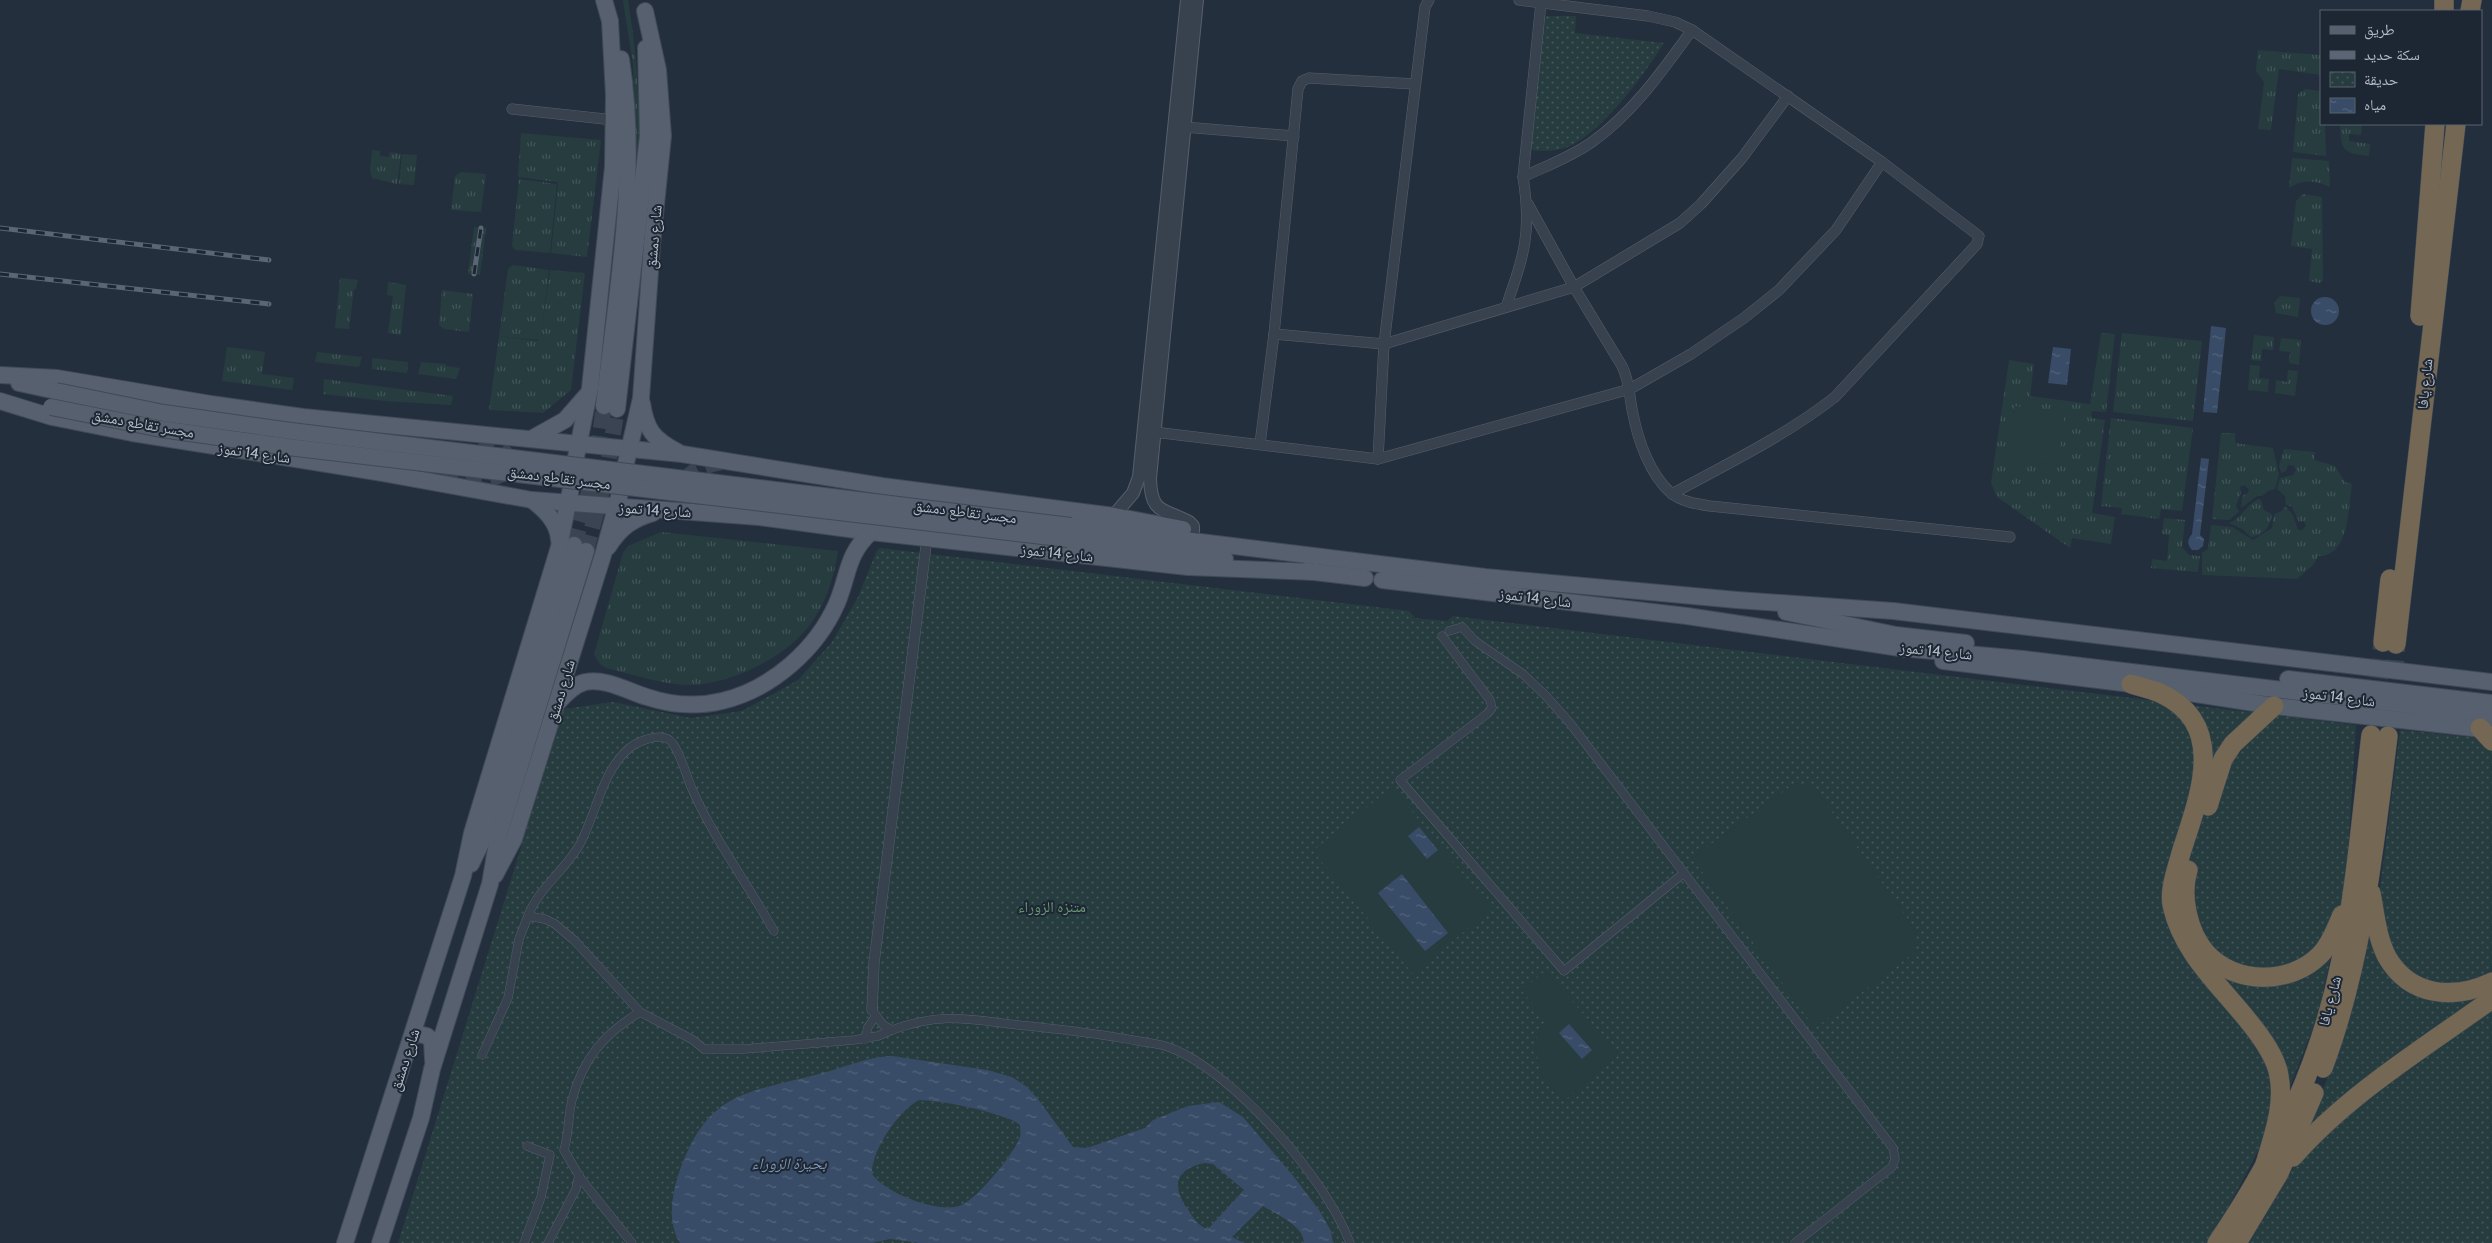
<svg xmlns="http://www.w3.org/2000/svg" width="2492" height="1243" font-family="Cabin,'Noto Naskh Arabic',sans-serif">
<style>
.grass{fill:url(#grass-tufts)}
.park{fill:url(#park-dots)}
.garden{fill:#263c3f}
.water{fill:url(#water-ripples);fill-rule:evenodd}
.lines{fill:none;stroke-linecap:round;stroke-linejoin:round}
.primary-tunnel{stroke:#3a4453;stroke-width:16;stroke-dasharray:16 8;stroke-linecap:butt}
.motorway-tunnel{stroke:#3a4453;stroke-width:19;stroke-dasharray:19 9;stroke-linecap:butt}
.pedestrian-casing{stroke:#565f6c;stroke-width:9}
.minor-casing{stroke:#565f6c;stroke-width:11}
.tertiary-casing{stroke:#565f6c;stroke-width:14}
.primary-casing{stroke:#414a57;stroke-width:18}
.motorway-casing{stroke:#434c59;stroke-width:20}
.pedestrian{stroke:#38414e;stroke-width:8}
.minor{stroke:#38414e;stroke-width:10}
.tertiary{stroke:#38414e;stroke-width:12}
.primary{stroke:#56606e;stroke-width:16}
.motorway{stroke:#746855;stroke-width:19}
.rail-casing{stroke:#5a6575;stroke-width:5}
.rail{stroke:#1d2633;stroke-width:3;stroke-dasharray:9;stroke-linecap:butt}
.primary-bridge-casing{stroke:#414a57;stroke-width:18;stroke-linecap:butt}
.primary-bridge{stroke:#56606e;stroke-width:16}
.labels{text-anchor:middle;dominant-baseline:central;stroke-width:4;stroke-linejoin:round;paint-order:stroke}
.street-label{font-size:15px;fill:#b4bcc9;stroke:#1d2633}
.park-label{font-size:15px;fill:#6b9a76;stroke:#1d2633}
.water-label{font-size:16px;font-style:italic;fill:#7c92b1;stroke:#1d2633}
</style>
<defs>
<pattern id="grass-tufts" width="24" height="20" patternUnits="userSpaceOnUse" patternTransform="scale(1.25)"><rect width="24" height="20" fill="#263c3f"/><path d="M3 7l-1-3M5 7V3M7 7l1-3M15 17l-1-3M17 17v-4M19 17l1-3" fill="none" stroke="#435659"/></pattern>
<pattern id="park-dots" width="8" height="8" patternUnits="userSpaceOnUse" patternTransform="scale(1.25)"><rect width="8" height="8" fill="#263c3f"/><path d="M2 2h.1M6 6h.1" fill="none" stroke="#435659" stroke-width="1.8" stroke-linecap="round"/></pattern>
<pattern id="water-ripples" width="26" height="14" patternUnits="userSpaceOnUse" patternTransform="scale(1.25)"><rect width="26" height="14" fill="#394c67"/><path d="M2 4q2-2 4 0t4 0M15 11q2-2 4 0t4 0" fill="none" stroke="#53647b"/></pattern>
</defs>
<rect width="100%" height="100%" fill="#242f3e"/>
<!-- grass -->
<g class="grass">
<path d="M 623,0 L 628,0 C 636,50 640,99 639,150 L 636,150 L 633,65 Z"/>
<path d="M 2258,50 L 2321,55 L 2321,75 L 2279,69 L 2271,130 L 2258,129 L 2264,82 L 2256,71 Z"/>
<path d="M 2305,89 L 2321,91 L 2321,124 L 2325,124 L 2326,156 L 2293,152 L 2298,94 Z"/>
<path d="M 2340,124 L 2362,125 L 2361,135 L 2349,134 L 2349,141 L 2370,144 L 2369,156 C 2342,153 2341,150 2340,124 Z"/>
<path d="M 521,133 L 601,140 L 587,257 L 551,253 L 558,185 L 557,182 L 518,177 Z"/>
<path d="M 372,150 L 380,151 L 380,156 L 389,157 L 390,152 L 401,154 L 397,184 L 372,178 L 370,171 Z"/>
<path d="M 402,154 L 417,155 L 414,185 L 399,184 Z"/>
<path d="M 2292,158 L 2329,161 L 2330,187 C 2316,180 2302,179 2289,188 Z"/>
<path d="M 461,172 L 486,174 L 481,212 L 451,210 L 455,176 Z"/>
<path d="M 519,179 L 557,184 L 550,253 L 515,250 L 512,246 Z"/>
<path d="M 2303,194 L 2322,197 L 2323,280 L 2321,283 L 2309,281 L 2312,249 L 2291,246 L 2296,201 Z"/>
<path d="M 474,227 L 486,228 L 480,275 L 468,274 Z"/>
<path d="M 513,265 L 549,270 L 541,338 L 550,270 L 585,273 L 571,390 L 543,413 L 489,410 L 499,336 L 537,341 L 539,340 L 499,336 L 508,269 Z"/>
<path d="M 340,278 L 358,280 L 356,289 L 354,289 L 349,329 L 335,328 Z"/>
<path d="M 388,282 L 406,285 L 401,335 L 388,333 L 393,296 L 387,295 Z"/>
<path d="M 442,290 L 473,294 L 469,332 L 444,329 L 439,325 Z"/>
<path d="M 2280,296 L 2300,298 L 2298,317 L 2276,313 L 2274,303 Z"/>
<path d="M 2101,333 L 2115,334 L 2106,412 L 2092,411 L 2091,418 L 2105,420 L 2092,513 L 2115,517 L 2111,544 L 2072,538 L 2070,548 L 1997,497 L 1991,483 L 2009,360 L 2034,364 L 2030,396 L 2090,404 Z"/>
<path d="M 2122,333 L 2202,341 L 2193,421 L 2113,412 Z"/>
<path d="M 2254,335 L 2274,337 L 2273,350 L 2262,349 L 2261,361 L 2251,360 Z"/>
<path d="M 2281,338 L 2301,340 L 2299,365 L 2289,363 L 2290,352 L 2279,351 Z"/>
<path d="M 227,347 L 265,352 L 262,374 L 294,378 L 292,390 L 222,381 Z"/>
<path d="M 317,352 L 362,357 L 359,367 L 315,362 Z"/>
<path d="M 372,358 L 408,362 L 407,373 L 372,369 Z"/>
<path d="M 421,362 L 446,364 L 446,366 L 460,368 L 456,379 L 418,374 Z"/>
<path d="M 2250,365 L 2260,366 L 2259,378 L 2269,379 L 2268,392 L 2248,390 Z"/>
<path d="M 2288,370 L 2298,371 L 2295,396 L 2275,393 L 2276,380 L 2287,382 Z"/>
<path d="M 324,379 L 453,396 L 451,405 L 385,401 L 323,394 Z"/>
<path d="M 2111,418 L 2193,428 L 2182,511 L 2161,509 L 2159,519 L 2121,514 L 2122,508 L 2101,506 Z"/>
<path d="M 2221,433 L 2235,433 L 2235,443 L 2273,448 L 2279,475 L 2275,489 L 2268,491 L 2262,496 L 2257,496 L 2241,508 L 2242,496 L 2248,493 L 2249,490 L 2245,485 L 2240,487 L 2241,493 L 2236,506 L 2239,512 L 2229,520 L 2212,519 Z"/>
<path d="M 2284,449 L 2315,452 L 2314,460 L 2335,466 L 2345,482 L 2352,484 C 2348,507 2350,557 2318,556 L 2314,564 L 2297,579 L 2202,575 L 2202,553 L 2208,549 L 2211,525 L 2232,527 L 2253,540 L 2272,528 L 2274,514 L 2282,511 L 2285,506 L 2293,515 L 2298,530 L 2302,530 L 2306,526 L 2304,521 L 2299,522 L 2292,507 L 2286,504 L 2285,496 L 2277,489 L 2280,478 L 2293,475 L 2296,470 L 2294,466 L 2288,465 L 2286,471 L 2281,473 L 2279,466 Z"/>
<path d="M 2258,499 L 2261,500 L 2264,510 L 2272,514 C 2271,526 2263,536 2251,537 L 2242,529 L 2229,523 C 2240,519 2246,506 2258,499 Z"/>
<path d="M 2164,518 L 2185,520 L 2182,547 L 2189,555 L 2200,556 L 2198,572 L 2151,568 L 2152,559 L 2167,561 L 2169,535 L 2162,534 Z"/>
<path d="M 661,532 L 838,551 C 834,577 827,600 812,622 C 789,656 729,686 687,685 C 660,684 632,674 606,668 L 599,663 L 594,654 L 623,553 L 628,546 Z"/>
</g>
<!-- park -->
<g class="park">
<path d="M 1543,16 L 1576,16 L 1575,33 L 1664,43 C 1644,75 1604,130 1570,146 C 1559,151 1543,152 1532,150 L 1530,147 Z"/>
<path d="M 880,548 L 1409,611 L 1415,618 L 1447,621 L 1453,616 L 2356,725 L 2346,888 L 2318,1015 L 2284,1102 L 2222,1219 L 2207,1243 L 398,1243 L 564,709 L 613,702 L 691,718 L 742,711 L 798,680 L 832,642 L 858,597 L 877,550 Z"/>
<path d="M 2400,730 L 2492,739 L 2492,1243 L 2249,1243 L 2299,1158 L 2314,1111 L 2340,1048 L 2358,989 L 2380,889 Z"/>
</g>
<!-- garden -->
<g class="garden">
<path d="M 2014,406 L 2065,412 L 2058,465 L 2008,459 Z"/>
<path d="M 1795,783 L 1815,788 L 1917,932 L 1916,951 L 1815,1028 L 1692,858 Z"/>
<path d="M 1392,787 L 1491,909 L 1413,974 L 1313,851 Z"/>
<path d="M 1545,971 L 1618,1053 L 1564,1101 L 1545,1081 L 1539,1068 L 1535,1041 L 1546,1020 L 1522,991 Z"/>
</g>
<!-- water -->
<g class="water">
<circle cx="2325" cy="311" r="14"/>
<path d="M 2211,326 L 2226,328 L 2217,413 L 2203,412 Z"/>
<path d="M 2053,347 L 2071,349 L 2067,385 L 2048,383 Z"/>
<path d="M 2201,458 L 2209,459 L 2200,535 L 2204,539 L 2203,546 L 2198,550 L 2192,550 C 2187,544 2187,540 2192,534 Z"/>
<path d="M 1419,827 L 1438,850 L 1427,859 L 1408,836 Z"/>
<path d="M 1402,874 L 1448,933 L 1425,951 L 1378,893 Z"/>
<path d="M 1569,1024 L 1592,1050 L 1582,1059 L 1559,1033 Z"/>
<path d="M 892,1056 L 987,1070 L 1012,1077 L 1027,1087 L 1038,1099 L 1073,1147 L 1087,1148 L 1136,1131 L 1145,1128 L 1153,1120 L 1188,1106 L 1219,1102 L 1243,1117 L 1294,1177 L 1319,1210 L 1331,1231 L 1333,1243 L 1304,1243 C 1304,1226 1276,1214 1263,1206 L 1232,1237 L 1244,1243 L 920,1243 L 890,1239 L 872,1243 L 680,1243 C 668,1223 671,1198 678,1176 C 706,1094 740,1094 815,1075 C 841,1069 865,1057 892,1056 ZM 919,1100 C 939,1100 1007,1113 1020,1125 C 1020,1129 1021,1133 1020,1137 C 1014,1154 976,1201 959,1206 C 937,1213 885,1193 872,1174 C 871,1151 899,1110 919,1100 ZM 1204,1163 L 1213,1164 L 1244,1190 L 1208,1229 C 1198,1226 1194,1219 1189,1211 C 1172,1188 1173,1170 1204,1163 Z"/>
</g>
<g class="lines">
<!-- primary-tunnel -->
<g class="primary-tunnel">
<path d="M 418,474 L 489,479 L 498,476 C 518,456 499,442 479,439"/>
<path d="M 713,510 L 699,507 L 688,500 C 673,474 706,464 724,462"/>
<path d="M 574,545 L 594,475 L 604,406"/>
<path d="M 586,551 L 606,475 L 617,409"/>
</g>
<!-- motorway-tunnel -->
<g class="motorway-tunnel">
<path d="M 2375,706 L 2383,642"/>
<path d="M 2391,707 L 2396,644"/>
</g>
<defs>
<g id="pedestrian">
<path d="M 1449,631 L 1462,627 L 1475,641 L 1523,674 L 1545,695 L 1570,723 L 1684,873"/>
<path d="M 1442,636 L 1490,700 L 1492,708 L 1487,714 L 1400,780 L 1564,971 L 1684,873 L 1893,1148 L 1895,1159 L 1892,1167 L 1795,1243"/>
<path d="M 774,931 C 747,883 714,839 692,789 C 687,778 678,744 668,739 C 657,733 635,742 626,751 C 602,774 596,813 581,842 C 567,869 539,887 528,916 L 545,919 L 555,924 L 575,941 L 640,1012 L 693,1040 L 704,1049 L 744,1049 L 854,1040 L 878,1036 L 892,1030"/>
<path d="M 872,1010 L 883,1025 L 892,1030 C 948,1010 973,1021 1029,1026 C 1066,1030 1102,1034 1138,1041 C 1149,1043 1161,1044 1171,1048 C 1235,1073 1327,1180 1350,1243"/>
<path d="M 865,1039 L 868,1027 L 876,1016"/>
<path d="M 482,1055 L 508,998 L 519,939 L 528,916"/>
<path d="M 524,1243 L 541,1197 L 550,1155 L 527,1146"/>
<path d="M 548,1243 L 576,1189 L 579,1175"/>
<path d="M 632,1243 L 581,1179 L 564,1150 C 569,1133 568,1116 572,1100 C 583,1058 604,1034 640,1012"/>
</g>
<g id="minor">
<path d="M 1519,0 L 1648,16 L 1675,22 L 1692,30 L 1882,162 L 1979,236 L 1977,244 L 1835,397 C 1785,436 1727,464 1672,494"/>
<path d="M 512,109 L 614,120"/>
<path d="M 1184,127 L 1294,136"/>
<path d="M 1523,177 C 1546,166 1571,157 1592,142 C 1633,113 1663,70 1692,30"/>
<path d="M 1528,204 L 1574,287 L 1622,366 C 1630,382 1629,397 1633,414 C 1638,440 1650,475 1671,493 C 1682,502 1697,504 1710,506 L 2010,537"/>
<path d="M 1506,307 C 1524,255 1532,233 1523,177 L 1541,3"/>
<path d="M 1274,334 L 1384,344 L 1574,287 L 1680,223 L 1701,204 L 1742,158 L 1788,96"/>
<path d="M 1154,432 L 1378,459 L 1630,389 L 1691,354 L 1744,318 L 1779,290 L 1836,230 L 1882,162"/>
<path d="M 1260,444 L 1274,334 L 1298,89 L 1302,81 L 1309,78 L 1415,84"/>
<path d="M 1378,459 L 1384,344 L 1425,7 L 1429,0"/>
<path d="M 872,1010 L 874,963 L 927,538"/>
</g>
<g id="tertiary">
<path d="M 1110,520 L 1133,493 L 1139,477 L 1187,0"/>
<path d="M 1193,531 L 1193,526 L 1189,522 C 1162,508 1151,514 1150,478 L 1197,0"/>
</g>
<g id="primary">
<path d="M 0,375 L 57,378 L 211,404 L 303,417 L 682,454 L 882,486 L 1114,516 L 1183,529"/>
<path d="M 19,383 L 56,391"/>
<path d="M 0,401 L 52,417 L 132,433 L 383,473 L 532,500 L 759,517 L 871,532 L 1188,567 L 1316,572"/>
<path d="M 642,403 C 646,430 653,439 678,452"/>
<path d="M 604,406 C 617,291 639,175 621,59"/>
<path d="M 617,409 L 648,136 L 646,48"/>
<path d="M 531,439 L 565,420 L 587,395"/>
<path d="M 576,457 L 590,388 L 613,167 L 614,95 L 610,21 L 604,0"/>
<path d="M 626,463 L 641,398 L 652,244 L 663,136 L 658,70 L 645,11"/>
<path d="M 532,500 C 545,510 558,522 559,540"/>
<path d="M 1071,526 L 1485,577 L 1737,600 L 1893,611 L 2492,682"/>
<path d="M 1068,539 L 1225,559"/>
<path d="M 608,547 C 620,528 632,519 653,513"/>
<path d="M 1306,571 L 1365,578"/>
<path d="M 1382,580 L 1687,616 L 1900,648 L 2023,659 L 2492,715"/>
<path d="M 1786,612 L 1896,635 L 1966,643"/>
<path d="M 1943,661 L 2131,684 L 2274,706 L 2491,730"/>
<path d="M 2288,679 L 2492,703"/>
<path d="M 558,702 C 566,694 574,685 585,682 C 607,678 627,691 647,697 C 671,705 697,707 722,701 C 772,689 817,649 837,603 C 849,575 846,555 871,532"/>
<path d="M 471,864 L 486,833 L 574,545"/>
<path d="M 495,875 L 514,839 L 603,555 L 620,493"/>
<path d="M 414,1033 L 427,1036 L 432,1041 L 433,1060"/>
<path d="M 345,1243 L 463,876 L 472,833 L 559,547 L 571,488"/>
<path d="M 380,1243 L 421,1118 L 432,1069 L 490,884 L 498,837 L 586,551"/>
</g>
<g id="motorway">
<path d="M 2444,11 L 2444,0"/>
<path d="M 2470,11 L 2472,0"/>
<path d="M 2420,316 L 2435,124"/>
<path d="M 2383,642 L 2390,579"/>
<path d="M 2396,644 L 2456,124"/>
<path d="M 2131,684 C 2141,687 2151,689 2160,693 C 2230,725 2198,799 2181,853 C 2177,869 2169,889 2172,905 C 2182,953 2221,986 2250,1023 C 2262,1038 2276,1057 2279,1076 C 2285,1107 2272,1139 2264,1168"/>
<path d="M 2480,728 L 2492,741"/>
<path d="M 2208,806 L 2223,759 L 2233,744 L 2274,706"/>
<path d="M 2188,870 C 2180,896 2188,932 2206,953 C 2235,985 2290,985 2320,955 C 2331,944 2336,928 2342,915"/>
<path d="M 2371,893 C 2375,914 2377,938 2387,957 C 2410,997 2454,1000 2492,982"/>
<path d="M 2323,1068 C 2363,962 2374,847 2388,736"/>
<path d="M 2293,1157 C 2348,1094 2424,1048 2492,999"/>
<path d="M 2217,1243 C 2275,1158 2321,1062 2341,960 C 2356,886 2362,810 2371,735"/>
<path d="M 2237,1243 L 2279,1173 L 2314,1093"/>
</g>
</defs>
<!-- pedestrian casing -->
<use href="#pedestrian" class="pedestrian-casing"/>
<!-- minor casing -->
<use href="#minor" class="minor-casing"/>
<!-- tertiary casing -->
<use href="#tertiary" class="tertiary-casing"/>
<!-- primary casing -->
<use href="#primary" class="primary-casing"/>
<!-- motorway casing -->
<use href="#motorway" class="motorway-casing"/>
<!-- pedestrian -->
<use href="#pedestrian" class="pedestrian"/>
<!-- minor -->
<use href="#minor" class="minor"/>
<!-- tertiary -->
<use href="#tertiary" class="tertiary"/>
<!-- primary -->
<use href="#primary" class="primary"/>
<!-- motorway -->
<use href="#motorway" class="motorway"/>
<defs>
<g id="rail">
<path d="M 0,228 L 269,260"/>
<path d="M 0,274 L 269,304"/>
<path d="M 474,274 L 481,228"/>
</g>
</defs>
<!-- rail casing -->
<use href="#rail" class="rail-casing"/>
<!-- rail -->
<use href="#rail" class="rail"/>
<defs>
<g id="primary-bridge">
<path d="M 56,391 L 164,413 L 291,431 L 1071,526"/>
<path d="M 51,407 L 161,429 L 288,447 L 1068,539"/>
</g>
</defs>
<!-- primary-bridge casing -->
<use href="#primary-bridge" class="primary-bridge-casing"/>
<!-- primary-bridge -->
<use href="#primary-bridge" class="primary-bridge"/>
</g>
<g class="labels">
<!-- street labels -->
<g class="street-label">
<text transform="translate(654 237) rotate(-85)">شارع دمشق</text>
<text transform="translate(2425 384) rotate(-84)">شارع يافا</text>
<text transform="translate(143 424) rotate(10)">مجسر تقاطع دمشق</text>
<text transform="translate(254 453) rotate(8)">شارع 14 تموز</text>
<text transform="translate(559 478) rotate(7)">مجسر تقاطع دمشق</text>
<text transform="translate(655 510) rotate(4)">شارع 14 تموز</text>
<text transform="translate(965 512) rotate(7)">مجسر تقاطع دمشق</text>
<text transform="translate(1057 553) rotate(6)">شارع 14 تموز</text>
<text transform="translate(1535 598) rotate(7)">شارع 14 تموز</text>
<text transform="translate(1936 651) rotate(6)">شارع 14 تموز</text>
<text transform="translate(561 691) rotate(-73)">شارع دمشق</text>
<text transform="translate(2339 697) rotate(7)">شارع 14 تموز</text>
<text transform="translate(2330 1001) rotate(-75)">شارع يافا</text>
<text transform="translate(405 1060) rotate(-72)">شارع دمشق</text>
</g>
<!-- park labels -->
<g class="park-label">
<text x="1052" y="907">متنزه الزوراء</text>
</g>
<!-- water labels -->
<g class="water-label">
<text x="789" y="1163">بحيرة الزوراء</text>
</g>
</g>
<!-- legend -->
<rect x="2320" y="10" width="162" height="115" fill="#1d2633" stroke="#59626f"/>
<rect x="2330" y="26" width="25" height="8" fill="#56606e" stroke="#59626f"/>
<text x="2364" y="35" font-size="15" fill="#b4bcc9">طريق</text>
<rect x="2330" y="51" width="25" height="8" fill="#5a6575" stroke="#59626f"/>
<text x="2364" y="60" font-size="15" fill="#b4bcc9">سكة حديد</text>
<rect x="2330" y="72" width="25" height="15" fill="url(#park-dots)" stroke="#59626f"/>
<text x="2364" y="85" font-size="15" fill="#b4bcc9">حديقة</text>
<rect x="2330" y="98" width="25" height="15" fill="url(#water-ripples)" stroke="#59626f"/>
<text x="2364" y="110" font-size="15" fill="#b4bcc9">مياه</text>
</svg>
